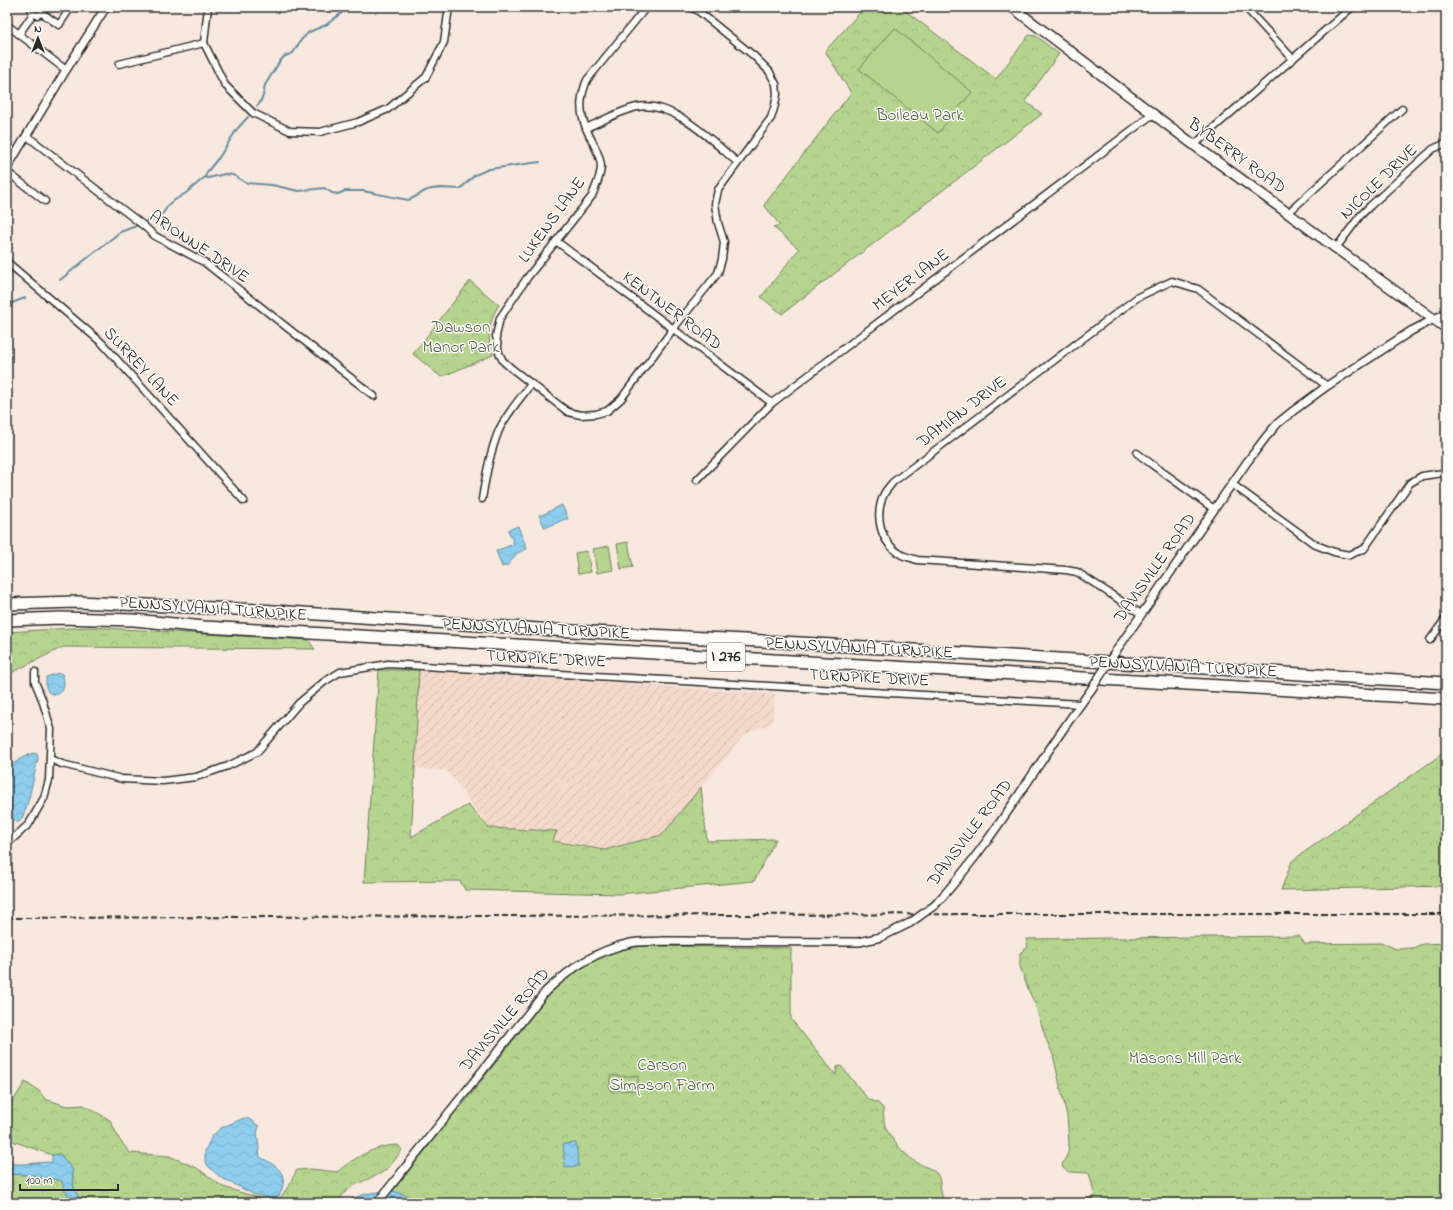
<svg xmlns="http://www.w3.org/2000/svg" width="1453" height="1210" font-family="'Indie Flower',sans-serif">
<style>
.industrial{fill:url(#industrial-furrows)}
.forest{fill:url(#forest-crowns);stroke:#70805d}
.garden{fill:#b5d58f;stroke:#70805d}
.water{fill:url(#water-waves);stroke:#668da0}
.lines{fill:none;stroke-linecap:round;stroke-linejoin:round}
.stream{stroke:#668da0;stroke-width:2}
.minor-casing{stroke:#2b2b2b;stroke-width:9}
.tertiary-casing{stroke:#2b2b2b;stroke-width:10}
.primary-casing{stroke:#2b2b2b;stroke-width:12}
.motorway-casing{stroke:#2b2b2b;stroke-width:14}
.minor{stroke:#fdfcf7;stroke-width:6}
.tertiary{stroke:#fdfcf7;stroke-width:7}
.primary{stroke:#fdfcf7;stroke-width:9}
.motorway{stroke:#fdfcf7;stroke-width:11}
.rail{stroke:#2b2b2b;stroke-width:2;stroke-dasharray:6 3;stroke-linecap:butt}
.tertiary-bridge-casing{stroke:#2b2b2b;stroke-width:10;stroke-linecap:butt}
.tertiary-bridge{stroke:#fdfcf7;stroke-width:7}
.labels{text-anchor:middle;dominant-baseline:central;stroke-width:3;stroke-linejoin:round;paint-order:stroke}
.shield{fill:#fdfcf7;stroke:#6a6a68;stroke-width:1}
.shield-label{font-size:16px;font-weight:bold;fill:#2b2b2b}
.park-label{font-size:17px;fill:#545e49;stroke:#fdfcf7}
.street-label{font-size:17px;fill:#2b2b2b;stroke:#fdfcf7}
</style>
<defs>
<pattern id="industrial-furrows" width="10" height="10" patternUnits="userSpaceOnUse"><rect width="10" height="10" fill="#f5dacb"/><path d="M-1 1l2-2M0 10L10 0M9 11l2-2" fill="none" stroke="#d2bbae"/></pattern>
<pattern id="forest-crowns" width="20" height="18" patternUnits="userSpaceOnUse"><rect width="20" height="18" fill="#b5d58f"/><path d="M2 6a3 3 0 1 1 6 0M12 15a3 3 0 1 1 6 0" fill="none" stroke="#9cb77c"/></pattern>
<pattern id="water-waves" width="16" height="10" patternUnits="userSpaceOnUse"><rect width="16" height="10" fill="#8dceee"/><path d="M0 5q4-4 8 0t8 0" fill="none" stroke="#7ab1cc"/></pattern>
</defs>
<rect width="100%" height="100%" fill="#f8e8dd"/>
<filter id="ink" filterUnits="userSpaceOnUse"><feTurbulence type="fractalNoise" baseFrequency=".025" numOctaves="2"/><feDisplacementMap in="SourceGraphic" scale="8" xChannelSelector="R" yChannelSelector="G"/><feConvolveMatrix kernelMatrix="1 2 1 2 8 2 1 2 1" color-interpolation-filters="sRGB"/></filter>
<g filter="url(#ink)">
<!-- industrial -->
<path class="industrial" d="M 419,670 L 775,694 L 772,723 L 744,735 L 662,835 L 604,850 L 553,841 L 556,831 L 489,828 L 447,771 L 415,768 Z"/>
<!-- forest -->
<g class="forest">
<path d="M 865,7 L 900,7 L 996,79 L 1029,35 L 1036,36 L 1059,54 L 1025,101 L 1042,114 L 782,314 L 761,297 L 799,249 L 773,227 L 780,225 L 764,205 L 851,93 L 825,51 Z"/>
<path d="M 470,281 L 499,305 C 489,320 486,338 493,355 L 441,377 L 413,354 Z"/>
<path d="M 89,627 L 308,640 L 315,649 L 63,647 L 7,675 L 7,632 Z"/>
<path d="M 379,670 L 419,670 L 415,768 L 411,837 L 468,805 L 489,828 L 557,831 L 553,841 L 604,850 L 662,835 L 701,787 L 707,841 L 776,839 L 754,881 L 619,894 L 465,890 L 460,881 L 364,882 Z"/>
<path d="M 1446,751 L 1446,886 L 1281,890 L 1292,861 Z"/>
<path d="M 1299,936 L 1305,944 L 1383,943 L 1396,949 L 1412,948 L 1423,944 L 1446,943 L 1446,1203 L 1083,1203 L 1087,1199 L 1095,1196 L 1089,1173 L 1069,1172 L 1063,1168 L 1062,1165 L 1068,1153 L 1069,1142 L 1067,1116 L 1053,1055 L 1046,1039 L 1035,1004 L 1028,989 L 1020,967 L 1020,953 L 1028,947 L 1026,939 Z"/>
<path d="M 651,946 L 791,948 L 791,1019 L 836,1075 L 837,1067 L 841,1066 L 868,1099 L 878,1103 L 883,1108 C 884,1116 883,1125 888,1132 C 894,1143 907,1157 918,1163 C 924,1167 932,1168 937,1174 C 942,1180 939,1194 945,1203 L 386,1203 L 394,1192 L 393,1191 L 435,1138 L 453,1112 L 459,1107 L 461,1107 L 547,997 L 562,981 L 579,967 L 612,952 L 630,947 Z"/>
<path d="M 25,1082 L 39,1091 L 45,1099 L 67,1106 L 84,1105 L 110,1120 L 119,1139 L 130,1153 L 169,1156 L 197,1168 L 223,1187 L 269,1201 L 280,1198 L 288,1187 L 297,1170 L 311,1169 L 337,1172 C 354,1158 376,1145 398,1145 L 402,1150 C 397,1156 392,1165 386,1170 C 372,1180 342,1185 339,1203 L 82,1203 L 74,1189 L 72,1169 L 60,1154 L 52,1155 L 7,1139 L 7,1119 L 12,1103 Z"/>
<path d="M 7,1174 L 32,1175 L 44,1179 L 50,1178 L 62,1181 L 68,1196 L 76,1203 L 7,1203 Z"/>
</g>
<!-- garden -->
<g class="garden">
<path d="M 895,28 L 972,92 L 938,133 L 859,69 Z"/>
<path d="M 628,542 L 633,567 L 621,569 L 617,544 Z"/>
<path d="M 609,546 L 613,570 L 597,573 L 593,549 Z"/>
<path d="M 587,551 L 591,572 L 578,574 L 575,553 Z"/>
<path d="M 610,1076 L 638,1076 L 638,1090 L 610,1091 Z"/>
</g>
<!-- water -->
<g class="water">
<path d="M 562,505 L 568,519 L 565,519 L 545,528 L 539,515 L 542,515 Z"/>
<path d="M 518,526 L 527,549 L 517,553 L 508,565 L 502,567 L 496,551 L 514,544 L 508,530 Z"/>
<path d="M 59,673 L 62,674 C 67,685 63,700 48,692 L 46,687 L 46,677 Z"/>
<path d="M 33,753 L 37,754 L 38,759 C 34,773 28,813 19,822 L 15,822 L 7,814 L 7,768 L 22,758 Z"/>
<path d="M 244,1118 L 249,1119 L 259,1126 L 257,1133 L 260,1157 C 279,1167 290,1174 279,1196 L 272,1199 L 253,1194 L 220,1177 L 208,1166 L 205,1161 L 205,1151 L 212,1136 L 221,1128 Z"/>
<path d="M 576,1143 L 579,1166 L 565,1167 L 563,1144 Z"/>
<path d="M 60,1154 L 72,1169 L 74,1189 L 82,1203 L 76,1203 C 68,1193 65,1195 62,1181 L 50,1178 L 44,1179 L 32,1175 L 7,1174 L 7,1163 C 22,1166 37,1162 52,1162 L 52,1155 Z"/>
<path d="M 393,1191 L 428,1203 L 344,1203 C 361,1193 373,1192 393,1191 Z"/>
</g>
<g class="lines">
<!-- stream -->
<g class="stream">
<path d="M 257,106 L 259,104 L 263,96 L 265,85 L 280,61 L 285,56 L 293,53 L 301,40 L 309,32 L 326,25 L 344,11 L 347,7"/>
<path d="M 205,177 L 208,178 L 225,174 L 233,175 L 246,183 L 272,185 L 299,191 L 324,188 L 332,193 L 338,194 L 345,191 L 363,191 L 408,200 C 415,198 419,194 425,191 C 435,186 449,189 460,189 L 475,175 L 489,169 L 540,162"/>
<path d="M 143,223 L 149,220 L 156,219 L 163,213 L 170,203 L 186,193 L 205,177 L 207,172 L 220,156 L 237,129 L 248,117"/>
<path d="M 60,280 L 120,232 L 139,225"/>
<path d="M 7,305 L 25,298"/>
</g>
<defs>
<g id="minor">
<path d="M 31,7 L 32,13 L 37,15 L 42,13 L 42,7"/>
<path d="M 208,7 L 204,43 L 225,85 L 253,113 L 290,131 L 320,132 L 358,122 L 388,109 L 426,77 L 444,42 L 449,7"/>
<path d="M 650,7 L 644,10 L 587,80 C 580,97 579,110 586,128 C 591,141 600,152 601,166 C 601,176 596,186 592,196 L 527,278 L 500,318 L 496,336 L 499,353 L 503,361 L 511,368 L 568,412 L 581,415 L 596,414 L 607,411 L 621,399 L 673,329 L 718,273 L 722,259 L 724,242 L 718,223 L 715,204 L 718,190 L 771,118 L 775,105 L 777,94 L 776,84 L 769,71 L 754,56 L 697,10 L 689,7"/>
<path d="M 1245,7 L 1293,59"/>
<path d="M 42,13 L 59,25 L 71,7"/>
<path d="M 7,25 L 66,70"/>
<path d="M 19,34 L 33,14"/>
<path d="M 119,64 L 204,43"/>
<path d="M 586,128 C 602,121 620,111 637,107 C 673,100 712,141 737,162"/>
<path d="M 27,136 L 144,226 L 155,236 L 204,262 L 374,396"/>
<path d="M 1194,145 L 1352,7"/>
<path d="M 7,172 L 45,201"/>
<path d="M 1288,213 L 1402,109"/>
<path d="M 556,241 L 772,403"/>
<path d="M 1336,248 L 1360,216 L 1370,206 L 1433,149 L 1446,143"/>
<path d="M 7,262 L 102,343 L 244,501"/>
<path d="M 1137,453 L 1150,463 L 1214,509"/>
<path d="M 697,480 L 772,403 L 1153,114"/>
<path d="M 1232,484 L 1316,545 L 1334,552 L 1349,555 L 1364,549 L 1410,483 L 1422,476 L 1443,473 L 1446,474"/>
<path d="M 482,499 C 486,475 490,452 499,430 C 507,413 520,399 531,384"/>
<path d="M 1141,614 L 1077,572 L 1066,570 L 917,560 C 912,558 906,557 902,555 C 880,543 874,516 884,494 C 886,490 890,486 893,482 L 1138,297 L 1172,281 L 1198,289 L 1327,386"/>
<path d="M 1430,640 L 1446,618"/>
<path d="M 50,759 L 62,764 L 122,779 L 163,781 L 196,777 L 228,766 L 257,752 L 299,703 L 324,682 L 340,672 L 388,664 L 1081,704"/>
<path d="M 7,844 L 29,824 L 44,798 L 49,780 L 51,729 L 42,699 L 35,682 L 35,672"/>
</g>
<g id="tertiary">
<path d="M 7,168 L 66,70 L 106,7"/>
<path d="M 1116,651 L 1247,462 L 1266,437 L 1278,423 L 1293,411 L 1327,386 L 1411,331 L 1446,313"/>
<path d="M 935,905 C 995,840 1038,761 1091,690"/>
<path d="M 377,1203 L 546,991 C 571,968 597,950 631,943 C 641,941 652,942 662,941 L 859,942 L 881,937 L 910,923"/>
</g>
<path id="primary" d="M 1012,7 L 1194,145 L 1446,328"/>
<g id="motorway">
<path d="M 7,604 L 77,602 L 259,610 L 553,630 L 800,643 L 1446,683"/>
<path d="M 7,620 L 61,618 L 134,620 L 204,627 L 1446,699"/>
</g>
</defs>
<!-- minor casing -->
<use href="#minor" class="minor-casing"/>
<!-- tertiary casing -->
<use href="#tertiary" class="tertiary-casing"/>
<!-- primary casing -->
<use href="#primary" class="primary-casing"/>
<!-- motorway casing -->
<use href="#motorway" class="motorway-casing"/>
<!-- minor -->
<use href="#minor" class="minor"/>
<!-- tertiary -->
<use href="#tertiary" class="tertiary"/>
<!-- primary -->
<use href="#primary" class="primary"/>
<!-- motorway -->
<use href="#motorway" class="motorway"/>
<!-- rail -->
<path class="rail" d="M 7,918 L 984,914 L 1446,914"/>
<defs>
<g id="tertiary-bridge">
<path d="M 1091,690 L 1116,651"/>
<path d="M 910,923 L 935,905"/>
</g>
</defs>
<!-- tertiary-bridge casing -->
<use href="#tertiary-bridge" class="tertiary-bridge-casing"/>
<!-- tertiary-bridge -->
<use href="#tertiary-bridge" class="tertiary-bridge"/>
</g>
</g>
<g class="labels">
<!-- shield labels -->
<rect class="shield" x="707" y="643" width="38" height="28" rx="3"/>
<g class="shield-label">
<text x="726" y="657">I 276</text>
</g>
<!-- park labels -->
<g class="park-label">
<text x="920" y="115">Boileau Park</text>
<text x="461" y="327">Dawson<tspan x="461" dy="20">Manor Park</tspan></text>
<text x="1185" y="1058">Masons Mill Park</text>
<text x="662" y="1065">Carson<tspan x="662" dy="20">Simpson Farm</tspan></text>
</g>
<!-- street labels -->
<g class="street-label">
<text transform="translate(1237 156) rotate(36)">BYBERRY ROAD</text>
<text transform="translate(1379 182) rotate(-44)">NICOLE DRIVE</text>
<text transform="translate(552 220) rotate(-54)">LUKENS LANE</text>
<text transform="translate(199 247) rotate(34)">ARIONNE DRIVE</text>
<text transform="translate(911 280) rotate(-37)">MEYER LANE</text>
<text transform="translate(672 311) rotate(37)">KENTNER ROAD</text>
<text transform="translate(141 367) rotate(47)">SURREY LANE</text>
<text transform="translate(962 412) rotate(-37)">DAMIAN DRIVE</text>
<text transform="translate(1155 568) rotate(-55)">DAVISVILLE ROAD</text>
<text transform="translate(213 609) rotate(4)">PENNSYLVANIA TURNPIKE</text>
<text transform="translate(536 629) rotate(3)">PENNSYLVANIA TURNPIKE</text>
<text transform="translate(859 648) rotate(3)">PENNSYLVANIA TURNPIKE</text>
<text transform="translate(546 659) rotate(3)">TURNPIKE DRIVE</text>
<text transform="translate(1183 667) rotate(3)">PENNSYLVANIA TURNPIKE</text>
<text transform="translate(869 678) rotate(3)">TURNPIKE DRIVE</text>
<text transform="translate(970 833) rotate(-53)">DAVISVILLE ROAD</text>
<text transform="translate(505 1020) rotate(-50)">DAVISVILLE ROAD</text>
</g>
</g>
<!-- margin -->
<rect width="1453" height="1210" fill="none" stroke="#fdfcf7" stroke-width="24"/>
<rect x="12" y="12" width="1429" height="1186" fill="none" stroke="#2b2b2b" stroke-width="1.5" filter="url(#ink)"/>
<!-- north arrow -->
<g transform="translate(38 38)" stroke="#fdfcf7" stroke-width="3" paint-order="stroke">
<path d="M0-3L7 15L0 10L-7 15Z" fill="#2b2b2b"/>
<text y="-6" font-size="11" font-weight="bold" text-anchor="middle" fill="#2b2b2b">N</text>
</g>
<!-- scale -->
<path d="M20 1184v6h98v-6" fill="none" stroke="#2b2b2b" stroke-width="2"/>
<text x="26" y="1184" font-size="12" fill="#2b2b2b" stroke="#fdfcf7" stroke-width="3" paint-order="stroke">100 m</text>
</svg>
